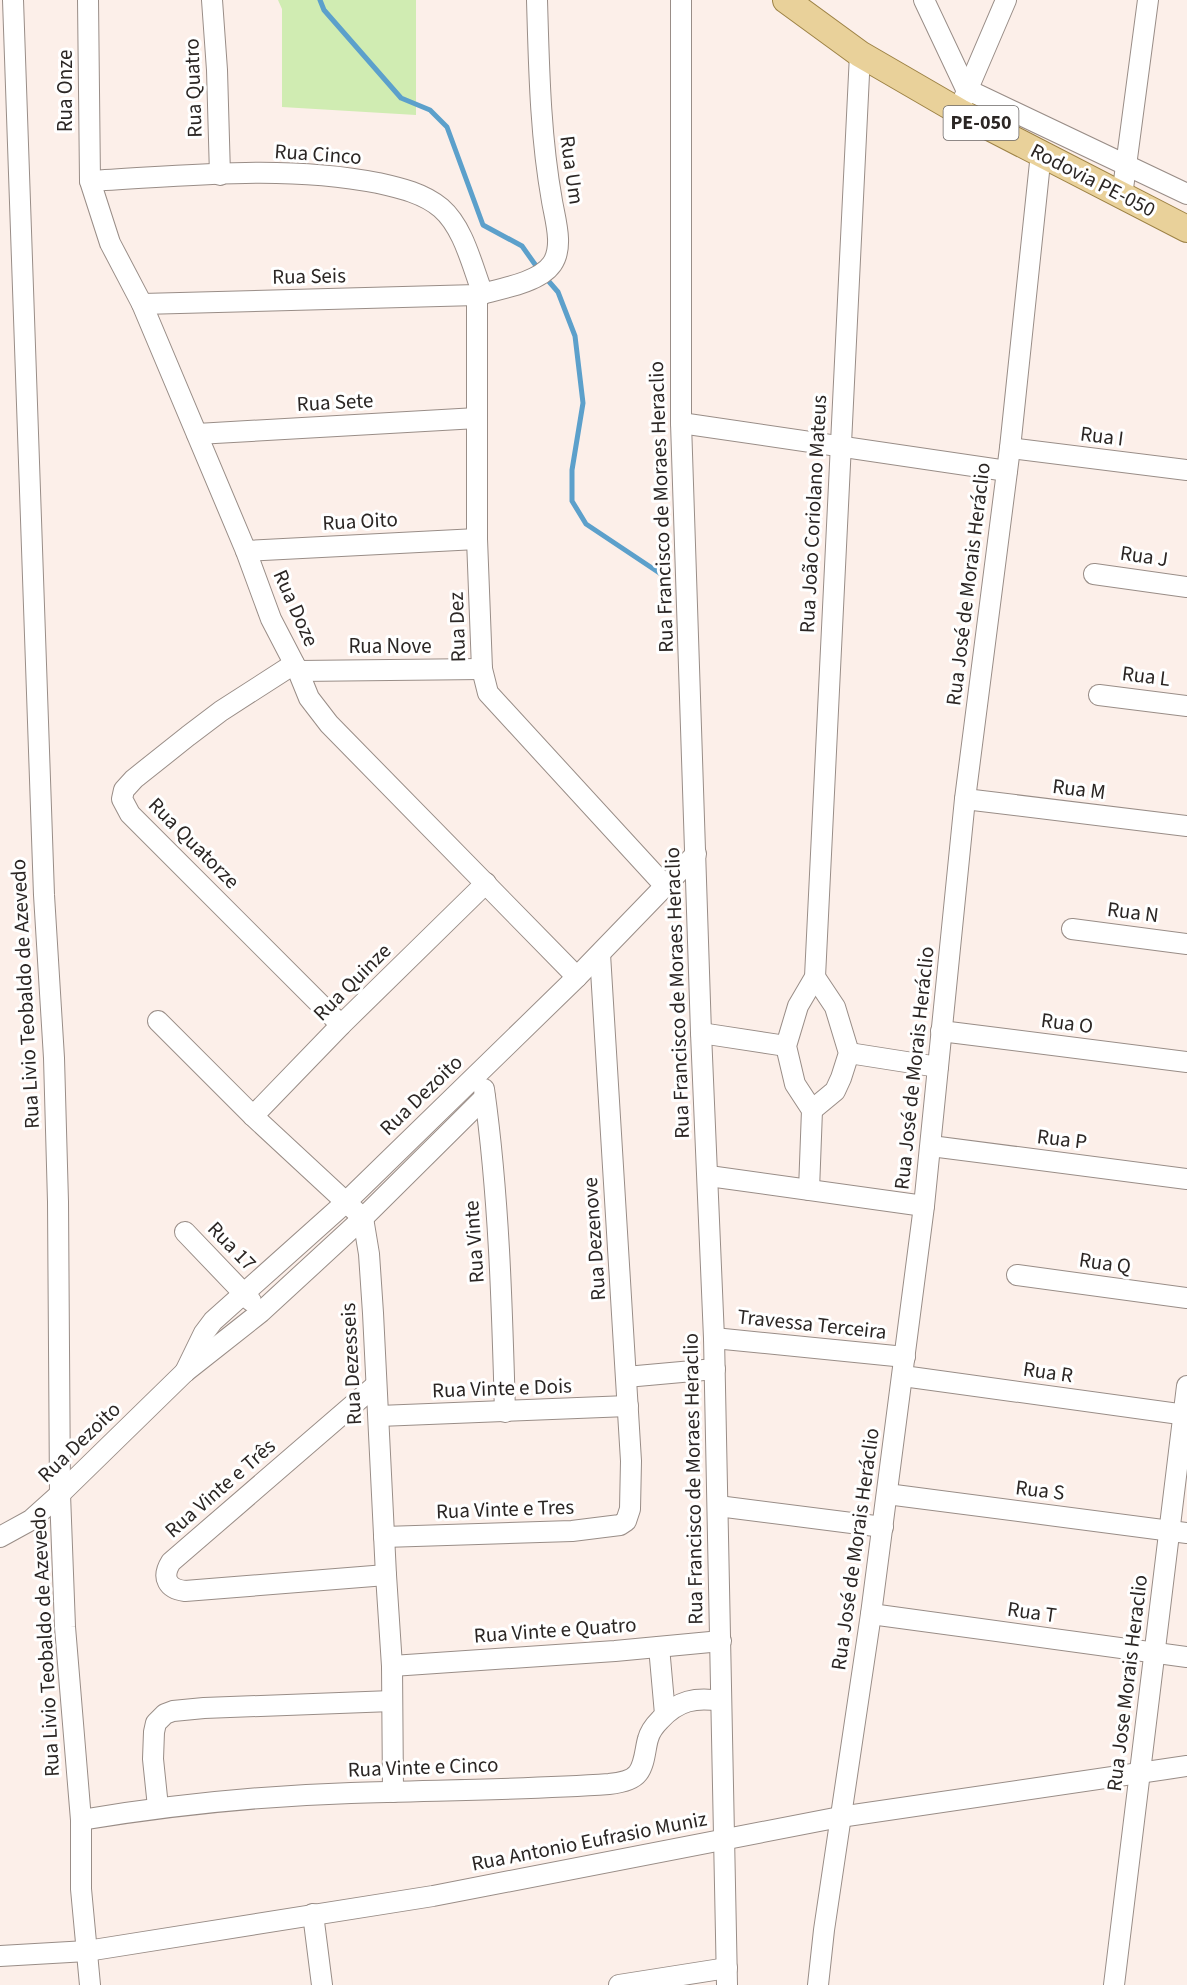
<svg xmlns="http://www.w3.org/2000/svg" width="1187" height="1985" font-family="'Source Sans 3',sans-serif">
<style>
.green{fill:#d0ecb2}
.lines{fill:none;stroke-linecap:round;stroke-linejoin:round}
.stream{stroke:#5ca0cb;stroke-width:5}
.minor-casing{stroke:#998d87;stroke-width:22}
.major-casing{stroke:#9d8245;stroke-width:28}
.minor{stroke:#fff;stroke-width:20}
.major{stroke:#e9d19a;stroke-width:26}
.labels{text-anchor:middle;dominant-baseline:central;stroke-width:6;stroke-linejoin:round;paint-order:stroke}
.shield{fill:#fff;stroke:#6b6766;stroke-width:1.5}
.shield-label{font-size:20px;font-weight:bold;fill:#2b2624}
.street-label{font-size:21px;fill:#2b2624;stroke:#fff}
</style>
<rect width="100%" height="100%" fill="#fcefe9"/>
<!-- green -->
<path class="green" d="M 278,0 L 416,0 L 416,115 L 282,107 L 282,9 Z"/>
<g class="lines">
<!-- stream -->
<g class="stream">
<path d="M 320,0 L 324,10 L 401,98 L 430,110 L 447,127 L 483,225 L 522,246 L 539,270"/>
<path d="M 545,277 L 558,292 L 575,336 L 583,403 L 572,470 L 572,501 L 586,524 L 670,580"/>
</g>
<defs>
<g id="minor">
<path d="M 13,0 L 44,895 L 54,1058 L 58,1202 L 60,1494 L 65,1627 L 81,1820 L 81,1889 L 90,1985"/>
<path d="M 88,0 L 90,181 L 110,243 L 142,304 L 246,551 L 271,619 L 298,671 L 309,698 L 329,724 L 577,977"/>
<path d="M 212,0 L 217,70 L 220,175"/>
<path d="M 681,0 L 681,423 L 701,1033 L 714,1338 L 727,1985"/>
<path d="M 924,0 L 966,89 L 1187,194"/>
<path d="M 964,98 L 1006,0"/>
<path d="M 90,181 C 185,176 283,164 378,183 C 400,188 423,193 441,208 C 464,228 472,266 483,294"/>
<path d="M 1122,196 L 1148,0"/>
<path d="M 477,295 L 477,539 L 482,669 L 488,693 L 666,887"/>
<path d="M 142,304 L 477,295 C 499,289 539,283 552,264 C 564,247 555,219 552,201 C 540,134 539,67 537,0"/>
<path d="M 681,423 L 1007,471"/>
<path d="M 197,434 L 477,418"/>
<path d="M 1010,448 L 1187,470"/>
<path d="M 246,551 L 477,539"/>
<path d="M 1094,574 L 1187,587"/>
<path d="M 294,664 L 221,711 L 188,736 L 134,779 L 124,790 L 122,799 L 130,814 L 341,1025"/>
<path d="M 298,671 L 482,669"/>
<path d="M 1099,695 L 1187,706"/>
<path d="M 965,799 L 1187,826"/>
<path d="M 1072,929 L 1187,944"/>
<path d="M 158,1021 L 253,1116 L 363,1218 L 369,1254 L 373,1313 L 386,1575 L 392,1666 L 393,1792"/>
<path d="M 941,1031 L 1187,1062"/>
<path d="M 701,1033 L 786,1046"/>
<path d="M 849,1053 L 938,1067"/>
<path d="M 484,1089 C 499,1196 502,1304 505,1412"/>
<path d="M 812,1110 L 835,1091 L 841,1078 L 849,1053 L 835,1007 L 815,977"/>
<path d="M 253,1116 L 341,1025 L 486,883"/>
<path d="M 931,1146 L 1187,1179"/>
<path d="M 709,1176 L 924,1206"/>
<path d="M 809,1190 L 812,1110 L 795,1084 L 786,1046 L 798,1006 L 815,977 L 860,54"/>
<path d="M 185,1232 L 251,1301"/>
<path d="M 1017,1275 L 1187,1298"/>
<path d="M 714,1338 L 905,1357"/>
<path d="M 185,1372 L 204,1333 L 213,1321 L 345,1203 L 577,977 L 696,854"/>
<path d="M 903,1376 L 1187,1415"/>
<path d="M 626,1377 L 715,1369"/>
<path d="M 376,1385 L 171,1562 C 161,1578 168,1589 185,1591 L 386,1575"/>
<path d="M 379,1416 L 628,1406"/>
<path d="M 887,1494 L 1187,1533"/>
<path d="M 718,1506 L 883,1527"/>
<path d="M 0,1537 L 31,1520 L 60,1494 L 185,1372 L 261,1312 L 363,1218 L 485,1097"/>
<path d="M 384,1537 L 572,1531 L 620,1525 L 626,1521 L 630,1509 L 631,1461 L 600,954"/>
<path d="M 871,1614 L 1187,1657"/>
<path d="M 659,1647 L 665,1714"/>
<path d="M 392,1666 L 615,1651 L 721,1641"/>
<path d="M 158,1807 L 153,1759 L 154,1732 L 156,1723 L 165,1714 L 173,1711 L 204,1708 L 392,1701"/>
<path d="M 81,1820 C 170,1805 260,1796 351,1793 C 437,1790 523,1790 609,1784 C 619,1783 632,1781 638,1773 C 645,1764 645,1749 648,1739 C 650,1731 655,1725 660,1720 C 678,1700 696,1697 721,1701"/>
<path d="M 313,1914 L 322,1985"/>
<path d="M 0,1956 L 87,1951 L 433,1896 L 840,1817 L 1187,1766"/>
<path d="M 619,1985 L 727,1968"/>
<path d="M 818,1985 L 824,1930 L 871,1614 L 924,1206 L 965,799 L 1010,448 L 1041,153"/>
<path d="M 1114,1985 L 1187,1386"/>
</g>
<path id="major" d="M 786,0 L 860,54 L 960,112 L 1187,229"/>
</defs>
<!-- minor casing -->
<use href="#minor" class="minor-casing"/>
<!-- major casing -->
<use href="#major" class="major-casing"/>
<!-- minor -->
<use href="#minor" class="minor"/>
<!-- major -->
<use href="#major" class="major"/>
</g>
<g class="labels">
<!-- shield labels -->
<rect class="shield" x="943.5" y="106" width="75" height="34" rx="4.5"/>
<g class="shield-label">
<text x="981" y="123">PE-050</text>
</g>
<!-- street labels -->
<g class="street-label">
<text transform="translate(193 88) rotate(-92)">Rua Quatro</text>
<text transform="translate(65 91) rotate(-90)">Rua Onze</text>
<text transform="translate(318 154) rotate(4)">Rua Cinco</text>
<text transform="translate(572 170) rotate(82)">Rua Um</text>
<text transform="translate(1093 180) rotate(27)">Rodovia PE-050</text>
<text transform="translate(309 276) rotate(-1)">Rua Seis</text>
<text transform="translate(335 402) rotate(-3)">Rua Sete</text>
<text transform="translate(1102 436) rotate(7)">Rua I</text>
<text transform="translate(661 507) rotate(-92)">Rua Francisco de Moraes Heraclio</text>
<text transform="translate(813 514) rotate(-87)">Rua João Coriolano Mateus</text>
<text transform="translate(360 521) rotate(-3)">Rua Oito</text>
<text transform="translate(1144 556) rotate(8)">Rua J</text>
<text transform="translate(968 584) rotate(-83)">Rua José de Morais Heráclio</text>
<text transform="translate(296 608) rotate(66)">Rua Doze</text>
<text transform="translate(457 627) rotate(-92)">Rua Dez</text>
<text x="390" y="646">Rua Nove</text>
<text transform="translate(1146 676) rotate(7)">Rua L</text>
<text transform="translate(1079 789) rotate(7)">Rua M</text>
<text transform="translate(194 843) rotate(45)">Rua Quatorze</text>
<text transform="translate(1133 912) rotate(7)">Rua N</text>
<text transform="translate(352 982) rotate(-45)">Rua Quinze</text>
<text transform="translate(677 993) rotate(-92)">Rua Francisco de Moraes Heraclio</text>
<text transform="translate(25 994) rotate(-93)">Rua Livio Teobaldo de Azevedo</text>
<text transform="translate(1067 1023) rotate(7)">Rua O</text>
<text transform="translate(914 1068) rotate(-84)">Rua José de Morais Heráclio</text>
<text transform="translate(421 1095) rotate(-44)">Rua Dezoito</text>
<text transform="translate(1062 1139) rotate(7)">Rua P</text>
<text transform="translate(594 1239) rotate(-94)">Rua Dezenove</text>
<text transform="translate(474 1242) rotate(-94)">Rua Vinte</text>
<text transform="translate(232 1246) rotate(46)">Rua 17</text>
<text transform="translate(1105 1263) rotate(8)">Rua Q</text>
<text transform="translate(812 1324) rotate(6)">Travessa Terceira</text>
<text transform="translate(351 1364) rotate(-93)">Rua Dezesseis</text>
<text transform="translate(1048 1372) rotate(8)">Rua R</text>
<text transform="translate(502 1388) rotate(-2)">Rua Vinte e Dois</text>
<text transform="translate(79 1442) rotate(-44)">Rua Dezoito</text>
<text transform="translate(693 1479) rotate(-91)">Rua Francisco de Moraes Heraclio</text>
<text transform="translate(220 1488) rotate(-41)">Rua Vinte e Três</text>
<text transform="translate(1040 1490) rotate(7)">Rua S</text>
<text transform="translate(505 1509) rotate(-2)">Rua Vinte e Tres</text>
<text transform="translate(855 1549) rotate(-82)">Rua José de Morais Heráclio</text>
<text transform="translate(1032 1612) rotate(8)">Rua T</text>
<text transform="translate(555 1630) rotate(-4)">Rua Vinte e Quatro</text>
<text transform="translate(45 1642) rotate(-93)">Rua Livio Teobaldo de Azevedo</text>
<text transform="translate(1127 1683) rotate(-83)">Rua Jose Morais Heraclio</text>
<text transform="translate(423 1767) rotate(-2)">Rua Vinte e Cinco</text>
<text transform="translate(589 1841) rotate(-11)">Rua Antonio Eufrasio Muniz</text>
</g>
</g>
</svg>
